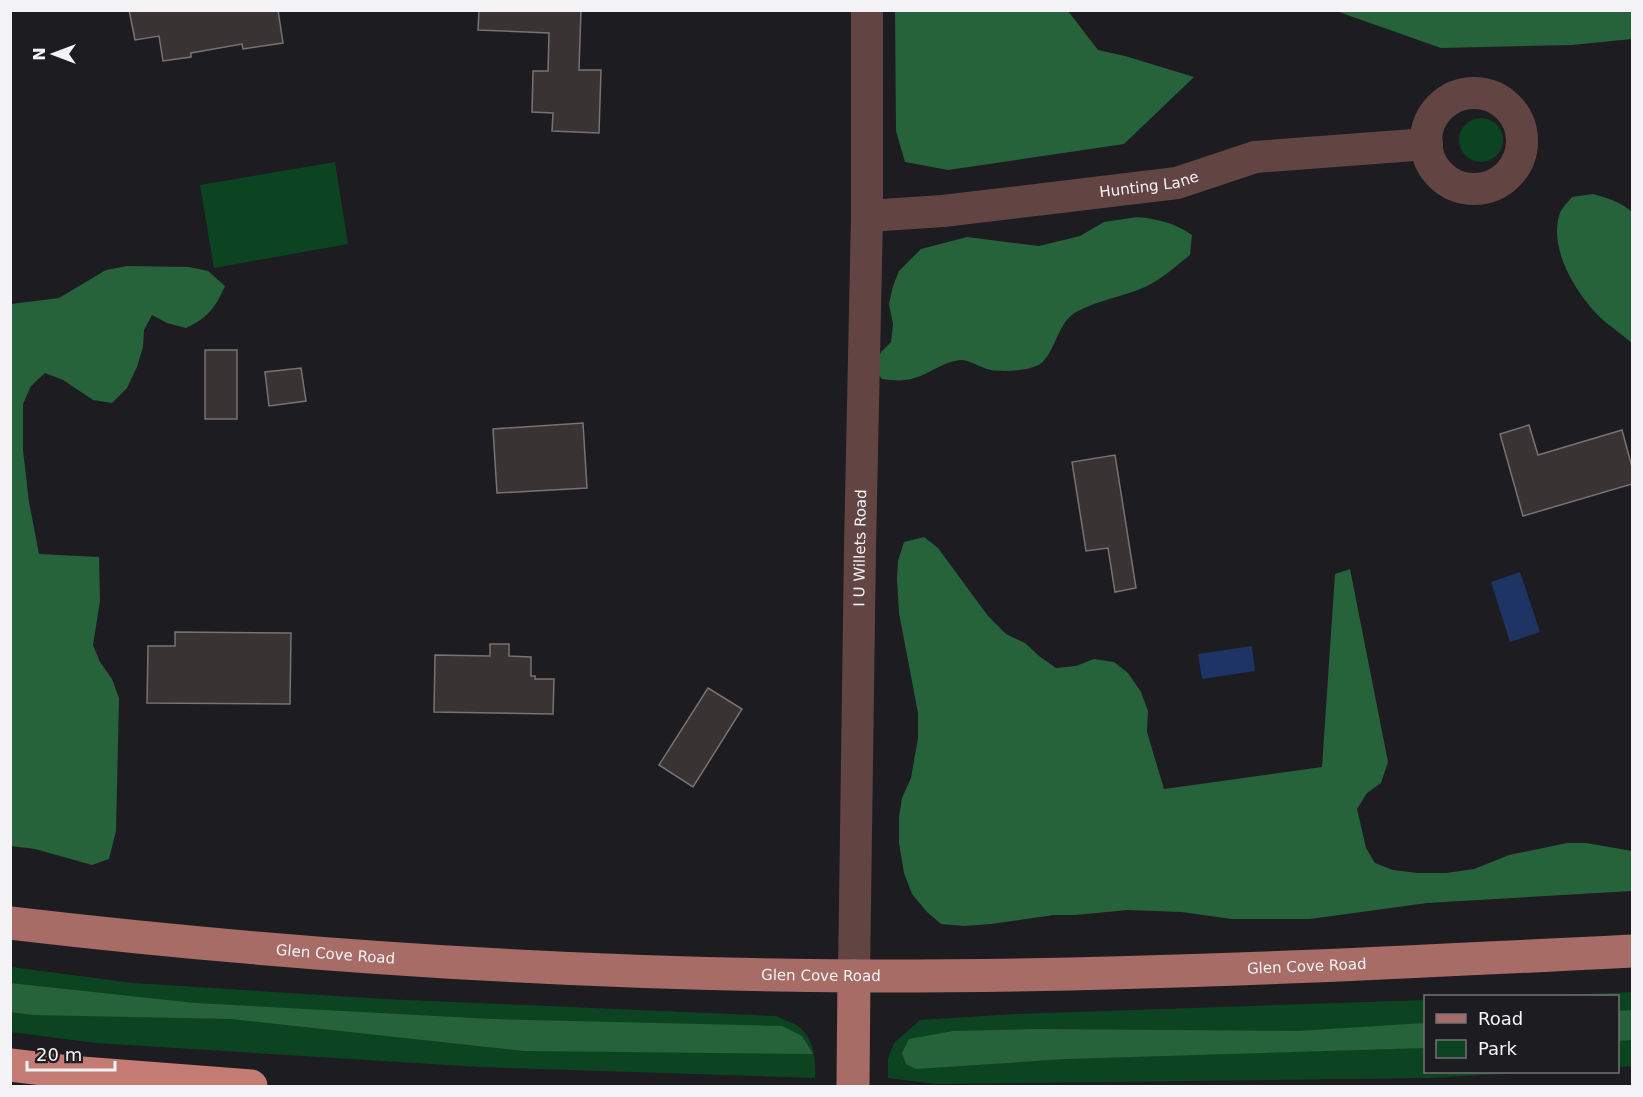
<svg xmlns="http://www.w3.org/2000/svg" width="1643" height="1097" font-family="'DejaVu Sans',sans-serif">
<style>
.green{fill:#0c4422}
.forest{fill:#26623a}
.water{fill:#1d3465}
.building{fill:#393433;stroke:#787371;stroke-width:1.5}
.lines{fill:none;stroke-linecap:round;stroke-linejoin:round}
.minor{stroke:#624542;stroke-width:32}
.major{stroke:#a86c66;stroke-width:33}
.highway{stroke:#c37b74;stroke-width:33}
.labels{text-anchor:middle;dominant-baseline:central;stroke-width:5;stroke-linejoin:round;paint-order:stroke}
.street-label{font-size:15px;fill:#f3f3f5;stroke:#1d1c20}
</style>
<rect width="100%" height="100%" fill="#1d1c20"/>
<!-- green -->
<g class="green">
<circle cx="1481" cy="140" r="22"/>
<path d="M 335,162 L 348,244 L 214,268 L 200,185 Z"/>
<path d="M 11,967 L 133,983 L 385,999 L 776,1016 C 783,1020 793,1022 799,1027 C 814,1039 816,1060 815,1078 L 480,1067 L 96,1043 L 11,1032 Z"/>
<path d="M 1632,992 L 1632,1066 L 1618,1067 L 1618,996 L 1543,996 Z"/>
<path d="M 1425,1000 L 1426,1072 L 1533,1072 L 1429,1078 L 937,1084 L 888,1078 L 888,1059 L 894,1043 L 920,1020 L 1015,1014 Z"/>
</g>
<!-- forest -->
<g class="forest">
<path d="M 895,11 L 1068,11 L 1098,50 L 1125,56 L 1194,77 L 1124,144 L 948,170 L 905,162 L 896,131 Z"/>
<path d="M 1336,11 L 1632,11 L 1632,39 L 1572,45 L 1441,48 Z"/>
<path d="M 1593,194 C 1607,198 1621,202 1632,212 L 1632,343 C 1623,335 1612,328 1603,320 C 1578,297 1549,251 1559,216 C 1560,210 1567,203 1572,197 Z"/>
<path d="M 1137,217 C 1158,219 1175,223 1192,235 L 1190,255 C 1176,266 1162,279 1145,287 C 1122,297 1098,300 1076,312 C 1057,323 1055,354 1040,364 C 1030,371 1003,372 991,370 C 980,368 971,360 960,360 C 942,362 930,374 914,378 C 903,382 892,380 882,379 L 874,369 L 881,352 L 891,342 L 893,324 L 889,304 L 893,286 L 899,271 L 921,249 L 967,237 L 1039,246 L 1080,236 L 1104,222 Z"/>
<path d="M 127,266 L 189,267 L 208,271 L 225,286 C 215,308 208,318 186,328 L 167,323 L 152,315 L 144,330 L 143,347 L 137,367 L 127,388 L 112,403 L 93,400 L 63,380 L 45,373 L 31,386 L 23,404 L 23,450 L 29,502 L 39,554 L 99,557 L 100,601 L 93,645 L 100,662 L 112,679 L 119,698 L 116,831 L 109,859 L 92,865 L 35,849 L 11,846 L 11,304 L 59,298 L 106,270 Z"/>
<path d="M 924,537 L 938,548 L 988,616 L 1006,634 L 1025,643 L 1039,656 L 1056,668 L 1076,666 L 1094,659 L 1114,662 L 1128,673 L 1141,692 L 1148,711 L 1147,732 L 1164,789 L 1322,767 L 1335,574 L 1350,569 L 1388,762 L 1381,783 L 1367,793 L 1357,809 L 1366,848 L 1375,863 L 1393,870 L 1418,873 L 1446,873 L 1474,869 L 1509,855 L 1567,843 L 1586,843 L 1632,851 L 1632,891 L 1427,903 L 1310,919 L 1232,919 L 1181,912 L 1128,910 L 1075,915 L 1054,915 L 991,924 L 964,926 L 941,924 L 927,912 L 912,894 L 904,873 L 899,843 L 899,817 L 902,798 L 911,778 L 918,738 L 918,713 L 899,613 L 897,579 L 898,561 L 904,542 Z"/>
<path d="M 10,983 L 195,1003 L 492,1019 L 782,1026 L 802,1036 L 813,1054 L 524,1051 L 231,1019 L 32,1015 L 11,1012 Z"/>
<path d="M 1632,1010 L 1632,1040 L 1618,1041 L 1618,1011 Z"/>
<path d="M 1425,1023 L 1425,1048 L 1065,1059 L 916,1069 L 906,1064 L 902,1053 L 909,1039 L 953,1031 L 1033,1029 L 1298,1031 Z"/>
</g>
<!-- water -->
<g class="water">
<path d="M 1520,572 L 1540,632 L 1510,642 L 1491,582 Z"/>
<path d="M 1252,646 L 1255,671 L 1202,679 L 1198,654 Z"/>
</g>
<!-- building -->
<g class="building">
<path d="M 129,10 L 278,10 L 283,43 L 243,49 L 242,44 L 191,53 L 191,57 L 163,61 L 159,36 L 135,40 Z"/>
<path d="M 479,10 L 581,10 L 579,70 L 601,70 L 599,133 L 552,131 L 553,113 L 532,112 L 533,71 L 548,71 L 549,33 L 478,30 Z"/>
<rect x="205" y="350" width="32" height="69"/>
<path d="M 301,368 L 306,401 L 269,406 L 265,372 Z"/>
<path d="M 583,423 L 587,488 L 497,493 L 493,429 Z"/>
<path d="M 1529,425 L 1538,455 L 1622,430 L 1632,467 L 1632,484 L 1523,516 L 1500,434 Z"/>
<path d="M 1115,455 L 1136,588 L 1115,592 L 1108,548 L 1086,551 L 1072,462 Z"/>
<path d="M 175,632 L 291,633 L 290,704 L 147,703 L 148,646 L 175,646 Z"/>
<path d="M 490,644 L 509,644 L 509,656 L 531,657 L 531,676 L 535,676 L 535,679 L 554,679 L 553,714 L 434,712 L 435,655 L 490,656 Z"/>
<path d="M 708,688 L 742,709 L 693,787 L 659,765 Z"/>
</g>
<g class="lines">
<!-- minor -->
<g class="minor">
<circle cx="1474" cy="141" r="48"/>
<path id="s1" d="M 867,216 L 943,211 L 1177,183 L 1255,157 L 1427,144"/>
<path id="s2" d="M 854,976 L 860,547 L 867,216 L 867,10"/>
</g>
<!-- major -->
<g class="major">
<path id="s3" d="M 10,923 C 291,956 575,974 857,976 C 1116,977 1374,964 1632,951"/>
<path d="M 853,1086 L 854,976"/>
</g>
<!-- highway -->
<path class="highway" d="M 10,1065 L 69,1072 L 251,1086"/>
</g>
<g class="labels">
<!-- street labels -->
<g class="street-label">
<text stroke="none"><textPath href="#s1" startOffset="284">Hunting Lane</textPath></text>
<text stroke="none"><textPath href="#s2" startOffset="428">I U Willets Road</textPath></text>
<text stroke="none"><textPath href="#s3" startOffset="327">Glen Cove Road</textPath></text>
<text stroke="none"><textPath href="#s3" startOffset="1299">Glen Cove Road</textPath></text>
<text stroke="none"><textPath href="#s3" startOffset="813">Glen Cove Road</textPath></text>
</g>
</g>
<!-- border -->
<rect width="1643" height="1097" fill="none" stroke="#f3f3f5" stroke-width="24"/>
<!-- legend -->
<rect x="1424" y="995" width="195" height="78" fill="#1d1c20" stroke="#737275" stroke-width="1.5"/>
<rect x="1436" y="1014" width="30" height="9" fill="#a86c66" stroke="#737275" stroke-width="1.5"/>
<text x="1478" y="1025" font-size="18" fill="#f3f3f5">Road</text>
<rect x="1436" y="1040" width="30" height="18" fill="#0c4422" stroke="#737275" stroke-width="1.5"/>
<text x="1478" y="1055" font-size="18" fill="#f3f3f5">Park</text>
<!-- north arrow -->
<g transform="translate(54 54) rotate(270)" stroke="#1d1c20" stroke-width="4.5" paint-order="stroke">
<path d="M0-4.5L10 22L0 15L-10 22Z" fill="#f3f3f5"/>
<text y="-9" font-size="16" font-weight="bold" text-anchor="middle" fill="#f3f3f5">N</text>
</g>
<!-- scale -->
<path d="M27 1061v9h88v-9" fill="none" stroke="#f3f3f5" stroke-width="3"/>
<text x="36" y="1061" font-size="18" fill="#f3f3f5" stroke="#1d1c20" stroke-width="4.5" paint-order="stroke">20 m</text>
</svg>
